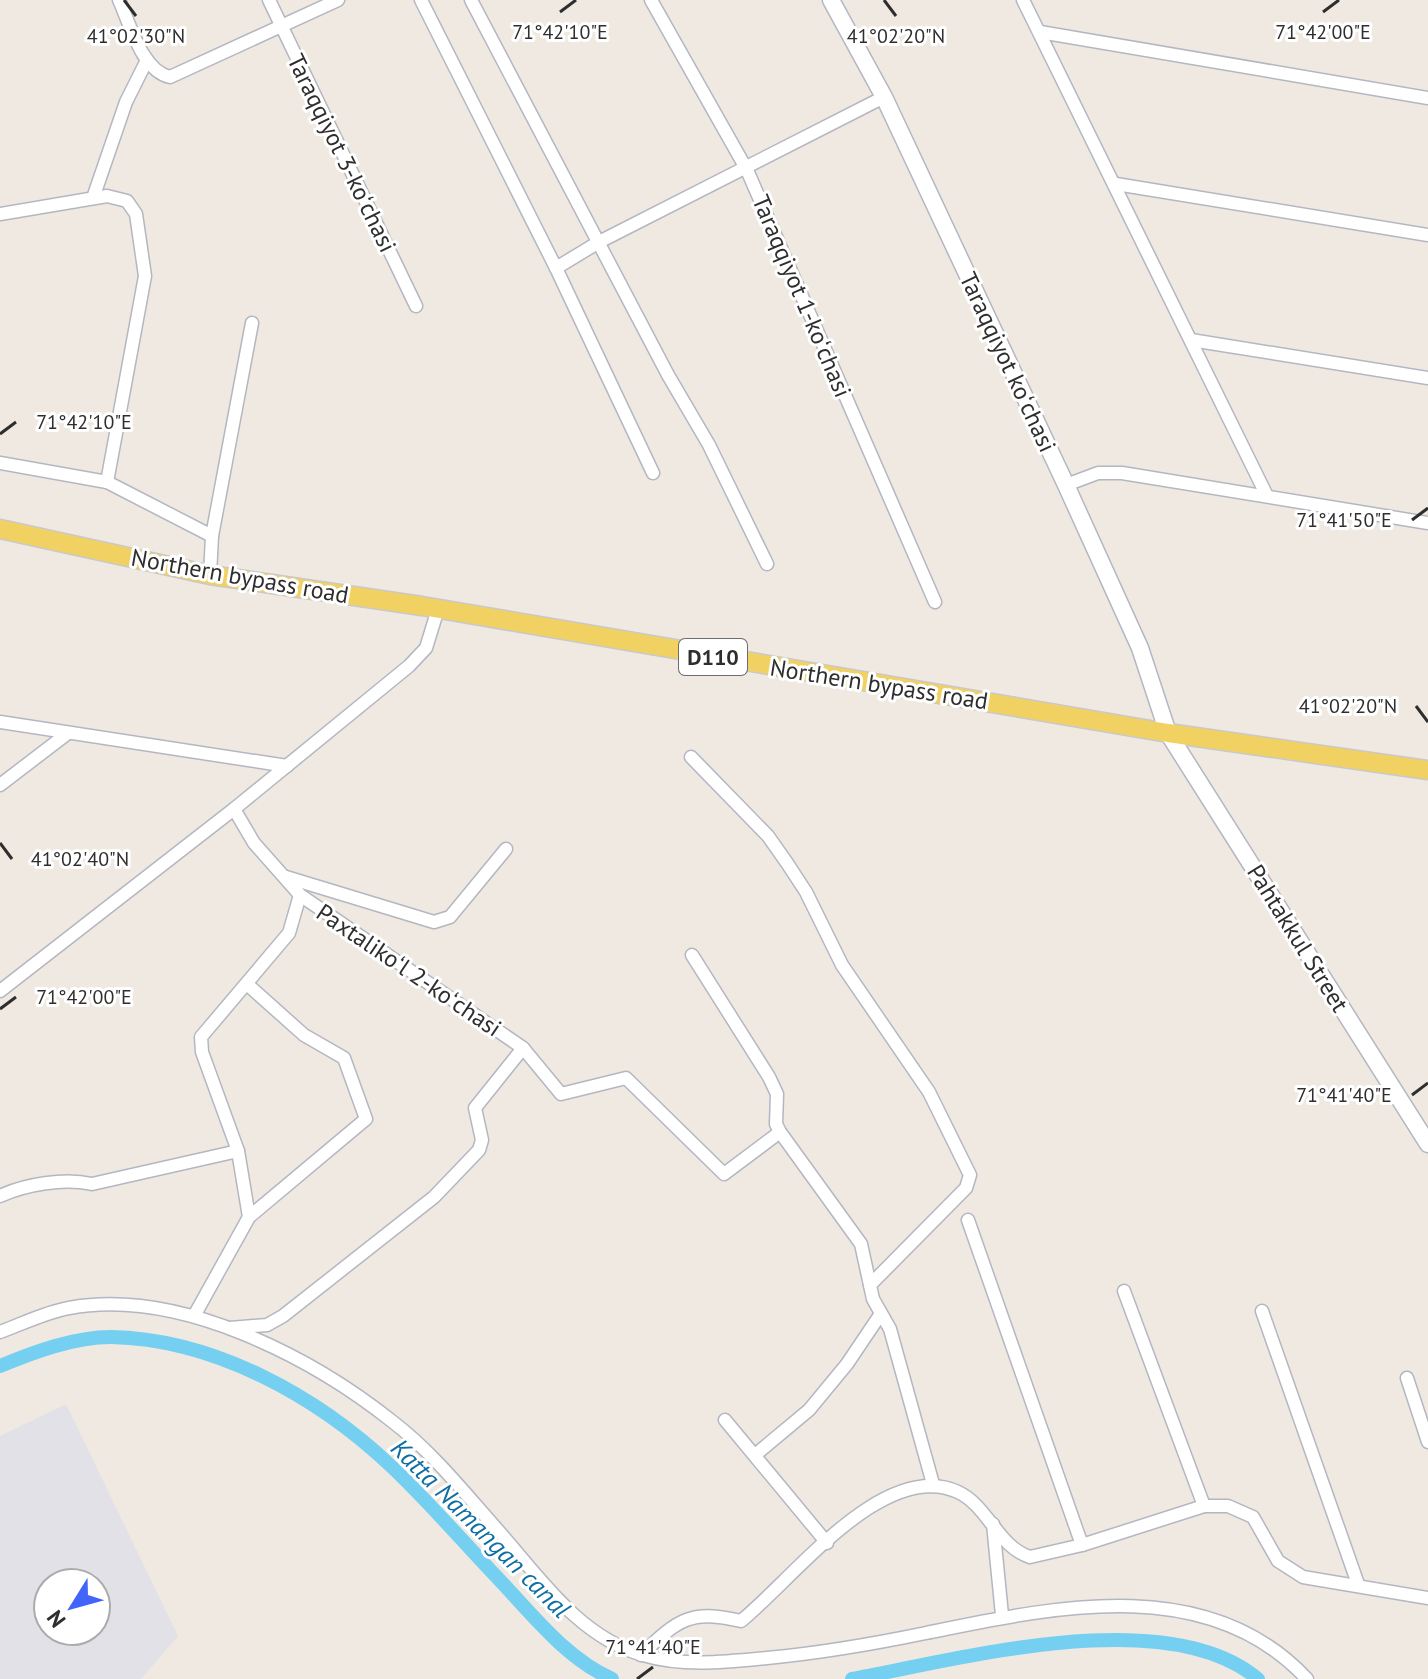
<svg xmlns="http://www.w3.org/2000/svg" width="1428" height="1679" font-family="'PT Sans',sans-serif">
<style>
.industrial{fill:#e3e1e8;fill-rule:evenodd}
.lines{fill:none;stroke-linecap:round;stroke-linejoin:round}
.canal{stroke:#75cff0;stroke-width:14}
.street-casing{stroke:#b4b7c1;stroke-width:15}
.secondary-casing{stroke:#b4b7c1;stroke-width:19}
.primary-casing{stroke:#c9c9c9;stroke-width:21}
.street{stroke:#fff;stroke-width:12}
.secondary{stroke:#fff;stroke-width:16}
.primary{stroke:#f2d163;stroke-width:18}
.ticks{fill:none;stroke:#2e2e2e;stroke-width:3}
.labels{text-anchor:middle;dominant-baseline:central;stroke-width:6;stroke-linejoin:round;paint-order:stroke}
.shield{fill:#fff;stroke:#6d6d6d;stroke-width:2}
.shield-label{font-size:22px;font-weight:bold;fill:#2e2e2e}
.street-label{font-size:24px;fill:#2e2e2e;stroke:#fff}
.water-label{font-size:26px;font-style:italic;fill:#0d6fa3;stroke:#fff}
.ticks-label{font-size:20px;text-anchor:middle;fill:#2e2e2e;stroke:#fff;stroke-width:6;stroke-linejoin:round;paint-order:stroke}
</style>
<rect width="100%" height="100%" fill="#efe9e1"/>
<!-- industrial -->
<path class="industrial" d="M 66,1404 L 178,1636 L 141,1679 L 0,1679 L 0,1436 ZM 48,1583 L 96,1583 L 96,1631 L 48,1631 Z"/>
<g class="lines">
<!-- canal -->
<g class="canal">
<path d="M 0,1366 C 34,1352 74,1337 111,1337 C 214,1339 317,1396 391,1466 C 426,1499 458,1536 491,1571 C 528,1609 563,1657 612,1679"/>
<path d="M 852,1679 C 960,1659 1167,1602 1258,1679"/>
</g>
<defs>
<g id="street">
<path d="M 119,0 C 130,24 142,71 170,77 L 338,0"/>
<path d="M 269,0 L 416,306"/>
<path d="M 421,0 L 556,268 L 653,473"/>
<path d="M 471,0 L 668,375 L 709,445 L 767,564"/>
<path d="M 651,0 L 747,170 L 935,602"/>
<path d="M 1023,0 L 1266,494"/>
<path d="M 1040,32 L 1428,98"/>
<path d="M 1116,184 L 1428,235"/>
<path d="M 93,198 L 126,102 L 147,60"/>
<path d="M 0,214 L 107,196 L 127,201 L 136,214 L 145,276 L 107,482"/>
<path d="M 556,268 L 599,242 L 884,97"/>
<path d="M 1191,340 L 1428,378"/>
<path d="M 0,463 L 107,482 L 212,536"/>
<path d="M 1066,485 L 1098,473 L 1122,473 L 1428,523"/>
<path d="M 210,575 L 212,536 L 252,323"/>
<path d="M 0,722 L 287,766"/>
<path d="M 691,757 L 768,836 L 787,863 L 806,892 L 842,965 L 929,1092 L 970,1175 L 966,1188 L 870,1285"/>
<path d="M 0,785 L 68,733"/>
<path d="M 234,809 L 254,843 L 300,895 L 523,1048 L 561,1094 L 626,1078 L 724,1174 L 780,1132"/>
<path d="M 286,877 L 434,922 L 450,917 L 506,849"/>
<path d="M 692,955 L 769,1077 L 777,1094 L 776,1124 L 780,1132 L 861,1244 L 873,1299 L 890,1329 L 933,1484"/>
<path d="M 248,985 L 304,1035 L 344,1058 L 366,1119 L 249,1217"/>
<path d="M 0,991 L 234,809 L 409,666 L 426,648 L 438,609"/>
<path d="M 0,1196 C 26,1184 64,1178 92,1184 L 238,1151"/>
<path d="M 968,1220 L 1082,1545"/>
<path d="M 1124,1291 L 1204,1506"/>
<path d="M 1262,1311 L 1358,1584"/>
<path d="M 194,1316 L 249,1217 L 238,1151 L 202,1052 L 201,1037 L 289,933 L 300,895"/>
<path d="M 230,1328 L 267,1325 L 283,1316 L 434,1197 L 479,1150 L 482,1140 L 475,1108 L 523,1048"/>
<path d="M 0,1332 C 22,1324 46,1312 69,1308 C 178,1288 310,1356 393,1422 C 432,1452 463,1491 495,1527 C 538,1575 578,1637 643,1655 C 683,1667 726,1662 767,1658 C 820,1653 873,1644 926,1633 C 1053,1607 1208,1572 1307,1679"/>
<path d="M 1407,1378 L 1428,1442"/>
<path d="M 725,1420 L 827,1543"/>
<path d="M 755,1455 L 809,1410 L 847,1364 L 880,1315"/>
<path d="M 993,1524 L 1002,1615"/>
<path d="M 641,1655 C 678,1619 691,1609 741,1621 C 793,1579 884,1458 958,1492 C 988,1506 998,1547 1030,1557 L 1082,1545 L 1204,1506 L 1228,1506 L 1253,1517 L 1278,1561 L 1303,1577 L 1428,1598"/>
</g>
<path id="secondary" d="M 831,0 L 884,97 L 1066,485 L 1140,648 L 1168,733 L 1428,1144"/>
<path id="primary" d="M 0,529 L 210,575 L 422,606 L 1168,733 L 1428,770"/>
</defs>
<!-- street casing -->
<use href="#street" class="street-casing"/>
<!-- secondary casing -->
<use href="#secondary" class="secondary-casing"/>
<!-- primary casing -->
<use href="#primary" class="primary-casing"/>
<!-- street -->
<use href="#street" class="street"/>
<!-- secondary -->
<use href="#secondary" class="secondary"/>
<!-- primary -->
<use href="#primary" class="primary"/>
</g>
<!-- ticks -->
<path class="ticks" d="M 124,0 L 136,16M 884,0 L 896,16M 560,12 L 576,0M 1323,12 L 1339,0M 0,434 L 16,422M 1412,520 L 1428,508M 1416,706 L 1428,722M 0,843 L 12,859M 0,1009 L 16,997M 1412,1095 L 1428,1083M 637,1679 L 653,1667"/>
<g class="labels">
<!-- shield labels -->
<rect class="shield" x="679" y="639" width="68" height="36" rx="6"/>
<g class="shield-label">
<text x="713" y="657">D110</text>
</g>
<!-- street labels -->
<g class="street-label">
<text transform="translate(342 153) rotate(64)">Taraqqiyot 3-koʻchasi</text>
<text transform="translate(802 296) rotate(67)">Taraqqiyot 1-koʻchasi</text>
<text transform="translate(1008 362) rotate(65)">Taraqqiyot koʻchasi</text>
<text transform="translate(240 576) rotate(10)">Northern bypass road</text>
<text transform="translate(879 684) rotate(9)">Northern bypass road</text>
<text transform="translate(1298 938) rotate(58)">Pahtakkul Street</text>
<text transform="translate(409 970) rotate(34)">Paxtalikoʻl 2-koʻchasi</text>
</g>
<!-- water labels -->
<g class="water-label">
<text transform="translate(481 1528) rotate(45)">Katta Namangan canal</text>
</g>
</g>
<g class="ticks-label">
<text x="560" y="39">71°42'10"E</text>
<text x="1323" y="39">71°42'00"E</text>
<text x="136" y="43">41°02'30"N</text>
<text x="896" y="43">41°02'20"N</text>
<text x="84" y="429">71°42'10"E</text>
<text x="1344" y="527">71°41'50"E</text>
<text x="1348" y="713">41°02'20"N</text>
<text x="80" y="866">41°02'40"N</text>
<text x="84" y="1004">71°42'00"E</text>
<text x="1344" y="1102">71°41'40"E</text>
<text x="653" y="1654">71°41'40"E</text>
</g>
<!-- north arrow -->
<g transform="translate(72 1607) rotate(233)"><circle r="38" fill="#ffffff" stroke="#ababab" stroke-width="2"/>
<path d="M0-6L14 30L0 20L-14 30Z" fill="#4264fb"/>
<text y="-12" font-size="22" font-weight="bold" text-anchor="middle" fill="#2e2e2e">N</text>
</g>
</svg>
